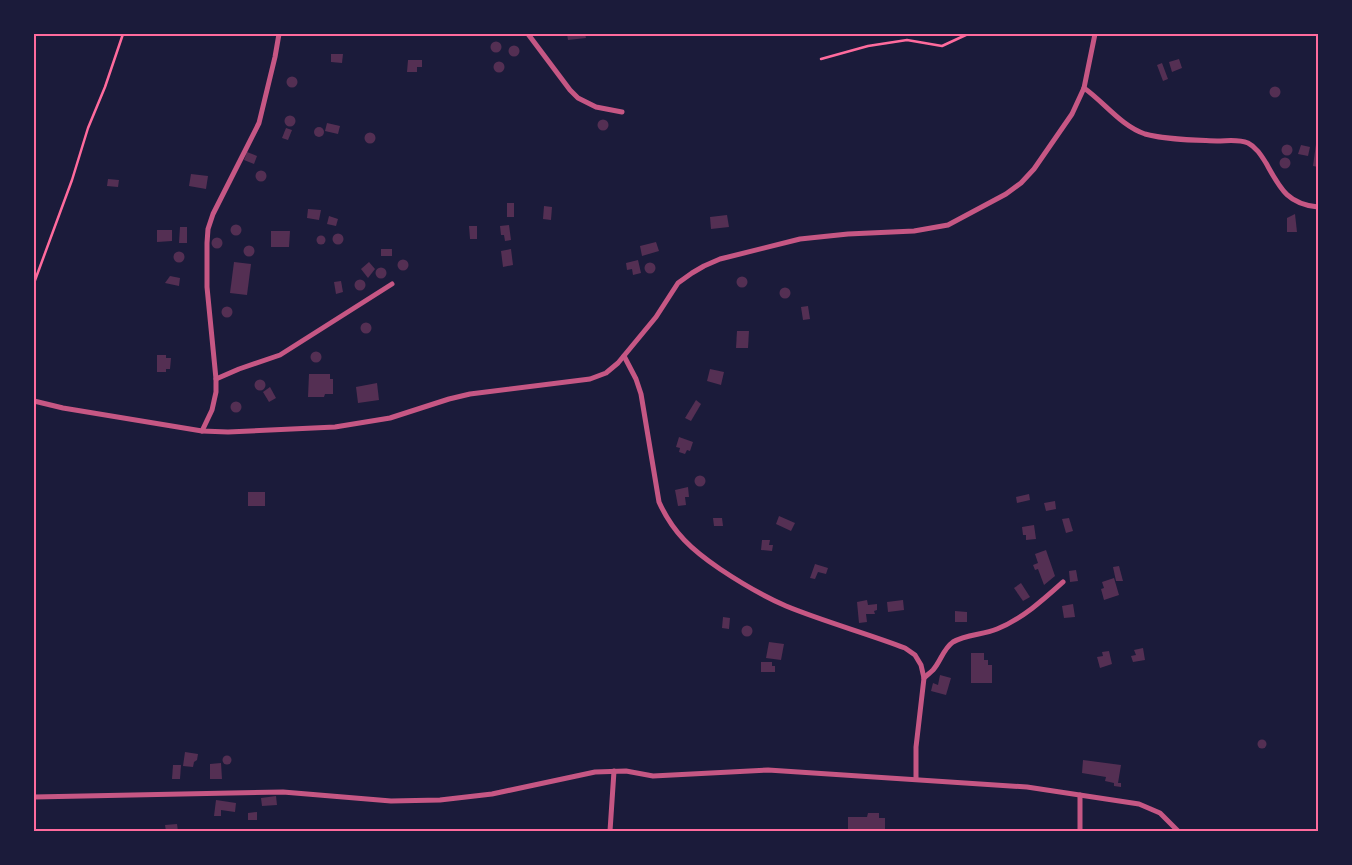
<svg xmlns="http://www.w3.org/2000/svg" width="1352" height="865" font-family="Arial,sans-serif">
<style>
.building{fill:#542f53}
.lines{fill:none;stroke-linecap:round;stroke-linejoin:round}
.path{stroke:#ff6b9d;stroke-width:2.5}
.minor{stroke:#c65784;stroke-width:5}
.neatline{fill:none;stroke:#ff6b9d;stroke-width:2}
</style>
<rect width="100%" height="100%" fill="#1b1b3a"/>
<!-- building -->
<g class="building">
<path d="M 567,34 L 585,34 L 586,38 L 568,40 Z"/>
<circle cx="496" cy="47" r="5.5"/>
<circle cx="514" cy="51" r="5.5"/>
<path d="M 331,54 L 343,54 L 342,63 L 331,62 Z"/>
<path d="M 1179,59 L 1182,68 L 1172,72 L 1169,62 Z"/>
<path d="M 408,60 L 422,60 L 422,67 L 417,67 L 417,72 L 407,72 Z"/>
<circle cx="499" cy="67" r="5.5"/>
<path d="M 1162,63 L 1168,79 L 1163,81 L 1157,65 Z"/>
<circle cx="292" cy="82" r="5.5"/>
<circle cx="1275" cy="92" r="5.5"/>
<circle cx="290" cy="121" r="5.5"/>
<circle cx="603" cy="125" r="5.5"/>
<path d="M 327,123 L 340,126 L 338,134 L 325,131 Z"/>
<circle cx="319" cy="132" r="5"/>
<path d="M 286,128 L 292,130 L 288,140 L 282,138 Z"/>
<circle cx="370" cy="138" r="5.5"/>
<path d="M 1316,144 L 1318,144 L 1318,167 L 1313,166 Z"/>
<circle cx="1287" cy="150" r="5.5"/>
<path d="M 1301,145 L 1310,147 L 1308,156 L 1298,154 Z"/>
<path d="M 247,152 L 257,156 L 254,164 L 244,160 Z"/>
<circle cx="1285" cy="163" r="5.5"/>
<circle cx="261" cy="176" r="5.5"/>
<path d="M 191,174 L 208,176 L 206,189 L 189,186 Z"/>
<path d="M 108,179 L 119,180 L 118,187 L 107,186 Z"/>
<rect x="507" y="203" width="7" height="14"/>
<path d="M 544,206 L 552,207 L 551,220 L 543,219 Z"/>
<path d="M 308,209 L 321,210 L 319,220 L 307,218 Z"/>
<path d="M 1295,214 L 1297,232 L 1287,232 L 1287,218 Z"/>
<path d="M 727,215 L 729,227 L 711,229 L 710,217 Z"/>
<path d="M 329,216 L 338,219 L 336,226 L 327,224 Z"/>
<circle cx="236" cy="230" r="5.5"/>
<path d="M 509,225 L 511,240 L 505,241 L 504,235 L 501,235 L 500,226 Z"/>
<path d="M 469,226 L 477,226 L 477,239 L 470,239 Z"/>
<path d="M 180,227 L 187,227 L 187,243 L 179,243 Z"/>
<path d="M 157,230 L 172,230 L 172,241 L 157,242 Z"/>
<path d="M 271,231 L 290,231 L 289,247 L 271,247 Z"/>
<circle cx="338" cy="239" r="5.5"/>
<circle cx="321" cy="240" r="4.5"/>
<circle cx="217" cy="243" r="5.5"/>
<path d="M 656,242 L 659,251 L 642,256 L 640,246 Z"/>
<circle cx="249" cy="251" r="5.5"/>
<rect x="381" y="249" width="11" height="7"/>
<path d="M 511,249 L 513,265 L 503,267 L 501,251 Z"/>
<circle cx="179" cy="257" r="5.5"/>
<circle cx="403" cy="265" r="5.5"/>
<path d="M 638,260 L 641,273 L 633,275 L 632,269 L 627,270 L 626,263 Z"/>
<path d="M 234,262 L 251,264 L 247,295 L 230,293 Z"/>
<path d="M 369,262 L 375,269 L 368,278 L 361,269 Z"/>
<circle cx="650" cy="268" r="5.5"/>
<circle cx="381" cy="273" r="5.5"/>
<path d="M 170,276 L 180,278 L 179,286 L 165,283 Z"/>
<circle cx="742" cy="282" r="5.5"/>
<circle cx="360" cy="285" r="5.5"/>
<path d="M 341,281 L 343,292 L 336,294 L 334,282 Z"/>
<circle cx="785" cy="293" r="5.5"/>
<path d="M 808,306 L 810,319 L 803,320 L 801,307 Z"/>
<circle cx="227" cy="312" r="5.5"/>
<circle cx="366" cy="328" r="5.5"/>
<path d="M 737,331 L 749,331 L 748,348 L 736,348 Z"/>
<circle cx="316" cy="357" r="5.5"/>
<path d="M 157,355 L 166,355 L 166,358 L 171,358 L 170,369 L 166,369 L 166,372 L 157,372 Z"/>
<path d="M 710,369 L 724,372 L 721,385 L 707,381 Z"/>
<path d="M 309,374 L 330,374 L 330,379 L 333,379 L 333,394 L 325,394 L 324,397 L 308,397 Z"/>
<circle cx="260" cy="385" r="5.5"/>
<path d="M 377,383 L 379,400 L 358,403 L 356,387 Z"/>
<path d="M 270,387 L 276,398 L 269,402 L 263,392 Z"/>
<path d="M 696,400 L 701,404 L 691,421 L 685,418 Z"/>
<circle cx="236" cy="407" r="5.5"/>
<path d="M 679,437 L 693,442 L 690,451 L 687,450 L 685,454 L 679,452 L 680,448 L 676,447 Z"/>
<circle cx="700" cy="481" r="5.5"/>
<path d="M 688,487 L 689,497 L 685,497 L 686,505 L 678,506 L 675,490 Z"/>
<rect x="248" y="492" width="17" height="14"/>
<path d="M 1029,494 L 1030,500 L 1017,503 L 1016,497 Z"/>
<path d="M 1055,501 L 1056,509 L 1046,511 L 1044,503 Z"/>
<path d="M 779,516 L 795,523 L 791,531 L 776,524 Z"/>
<path d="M 713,518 L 722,518 L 723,526 L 714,526 Z"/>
<path d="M 1069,518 L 1073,531 L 1066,533 L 1062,519 Z"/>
<path d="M 1034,525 L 1036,539 L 1026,540 L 1026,535 L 1023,535 L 1022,527 Z"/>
<path d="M 762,540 L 770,540 L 769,545 L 773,545 L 772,551 L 761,550 Z"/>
<path d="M 1046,550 L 1055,576 L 1044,585 L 1038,569 L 1035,570 L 1033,565 L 1038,563 L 1035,554 Z"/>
<path d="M 815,564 L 828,568 L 826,574 L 818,572 L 815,579 L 810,578 Z"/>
<path d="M 1119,566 L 1123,581 L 1116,581 L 1113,567 Z"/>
<path d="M 1076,570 L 1078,581 L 1070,582 L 1069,571 Z"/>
<path d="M 1114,578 L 1119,595 L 1104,600 L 1101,589 L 1104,588 L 1102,582 Z"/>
<path d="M 1021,583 L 1030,597 L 1023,601 L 1014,588 Z"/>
<path d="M 867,600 L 868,605 L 877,604 L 877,610 L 874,611 L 875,614 L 866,614 L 867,622 L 859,623 L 857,602 Z"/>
<path d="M 903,600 L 904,610 L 888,612 L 887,602 Z"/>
<path d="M 1073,604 L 1075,617 L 1064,618 L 1062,606 Z"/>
<path d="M 955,611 L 967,612 L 967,622 L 955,622 Z"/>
<path d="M 723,617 L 730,618 L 729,629 L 722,628 Z"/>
<circle cx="747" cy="631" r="5.5"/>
<path d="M 769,642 L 784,644 L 781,660 L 766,658 Z"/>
<path d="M 1143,648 L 1145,660 L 1133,662 L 1131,656 L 1136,655 L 1134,650 Z"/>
<path d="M 1109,651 L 1112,664 L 1100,668 L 1097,657 L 1103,656 L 1102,652 Z"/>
<path d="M 971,653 L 984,653 L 984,660 L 988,660 L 988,665 L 992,665 L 992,683 L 971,683 Z"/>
<path d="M 761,662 L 772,662 L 772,666 L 775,666 L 775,672 L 761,672 Z"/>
<path d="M 940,675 L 951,678 L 946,695 L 931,691 L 933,683 L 938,685 Z"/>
<circle cx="1262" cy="744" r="4.5"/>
<path d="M 185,752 L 198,754 L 197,760 L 194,762 L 193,767 L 183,766 Z"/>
<circle cx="227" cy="760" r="4.5"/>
<path d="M 1083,760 L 1121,765 L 1118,783 L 1121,783 L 1121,787 L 1114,786 L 1114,783 L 1105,781 L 1106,777 L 1082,773 Z"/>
<path d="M 221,763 L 222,779 L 210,779 L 210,764 Z"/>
<path d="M 173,765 L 181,765 L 180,779 L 172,779 Z"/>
<path d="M 276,796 L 277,805 L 262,806 L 261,798 Z"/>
<path d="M 216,800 L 236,803 L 235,812 L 221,810 L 221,816 L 214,816 Z"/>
<path d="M 257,812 L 257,820 L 248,820 L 248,813 Z"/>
<path d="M 868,813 L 879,813 L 879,818 L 885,818 L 885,831 L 855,831 L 855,829 L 848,829 L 848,817 L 867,817 Z"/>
<path d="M 177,824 L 178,831 L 166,831 L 165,825 Z"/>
</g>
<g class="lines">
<!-- path -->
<g class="path">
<path d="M 821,59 L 868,46 L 907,40 L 942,46 L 968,34"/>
<path d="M 34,283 L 72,180 L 88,128 L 105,87 L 123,34"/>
</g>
<!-- minor -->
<g class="minor">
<path d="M 528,34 L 570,90 L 578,98 L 596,107 L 622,112"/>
<path d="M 1084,88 C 1104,102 1121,126 1145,134 C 1167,140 1194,140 1217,141 C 1228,141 1238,139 1248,143 C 1256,147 1261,155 1266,163 C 1280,188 1287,204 1318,207"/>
<path d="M 624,356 L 636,379 L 641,394 L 659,502 C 673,533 692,550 720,569 C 741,583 763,596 786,606 C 825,622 866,633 905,648 L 915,655 L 921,665 L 924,678 L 916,747 L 916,779"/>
<path d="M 216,379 L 239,369 L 280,355 L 392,284"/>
<path d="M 34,401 L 63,408 L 202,431 L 228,432 L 335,427 L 390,418 L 449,399 L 470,394 L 590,379 L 606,373 L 618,363 L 656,317 L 678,283 L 692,273 L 704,266 L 720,259 L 800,239 L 848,234 L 914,231 L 948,225 L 1006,194 L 1021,183 L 1034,169 L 1072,114 L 1084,88 L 1095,34"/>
<path d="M 202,431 L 212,410 L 216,392 L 216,379 L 207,287 L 207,243 L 208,229 L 213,214 L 259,123 L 275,57 L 279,34"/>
<path d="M 924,678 C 927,675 930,673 933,670 C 941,661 943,649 953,642 C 966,634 983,635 997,629 C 1022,619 1043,600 1063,582"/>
<path d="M 1080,795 L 1080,831"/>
<path d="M 34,797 L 283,792 L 391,801 L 440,800 L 492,794 L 595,772 L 626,771 L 653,776 L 768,770 L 1027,787 L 1139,804 L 1160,813 L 1178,831"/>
<path d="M 610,831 L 614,771"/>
</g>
</g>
<!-- border -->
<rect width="1352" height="865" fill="none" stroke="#1b1b3a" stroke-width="70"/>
<rect x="35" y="35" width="1282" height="795" class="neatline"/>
</svg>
